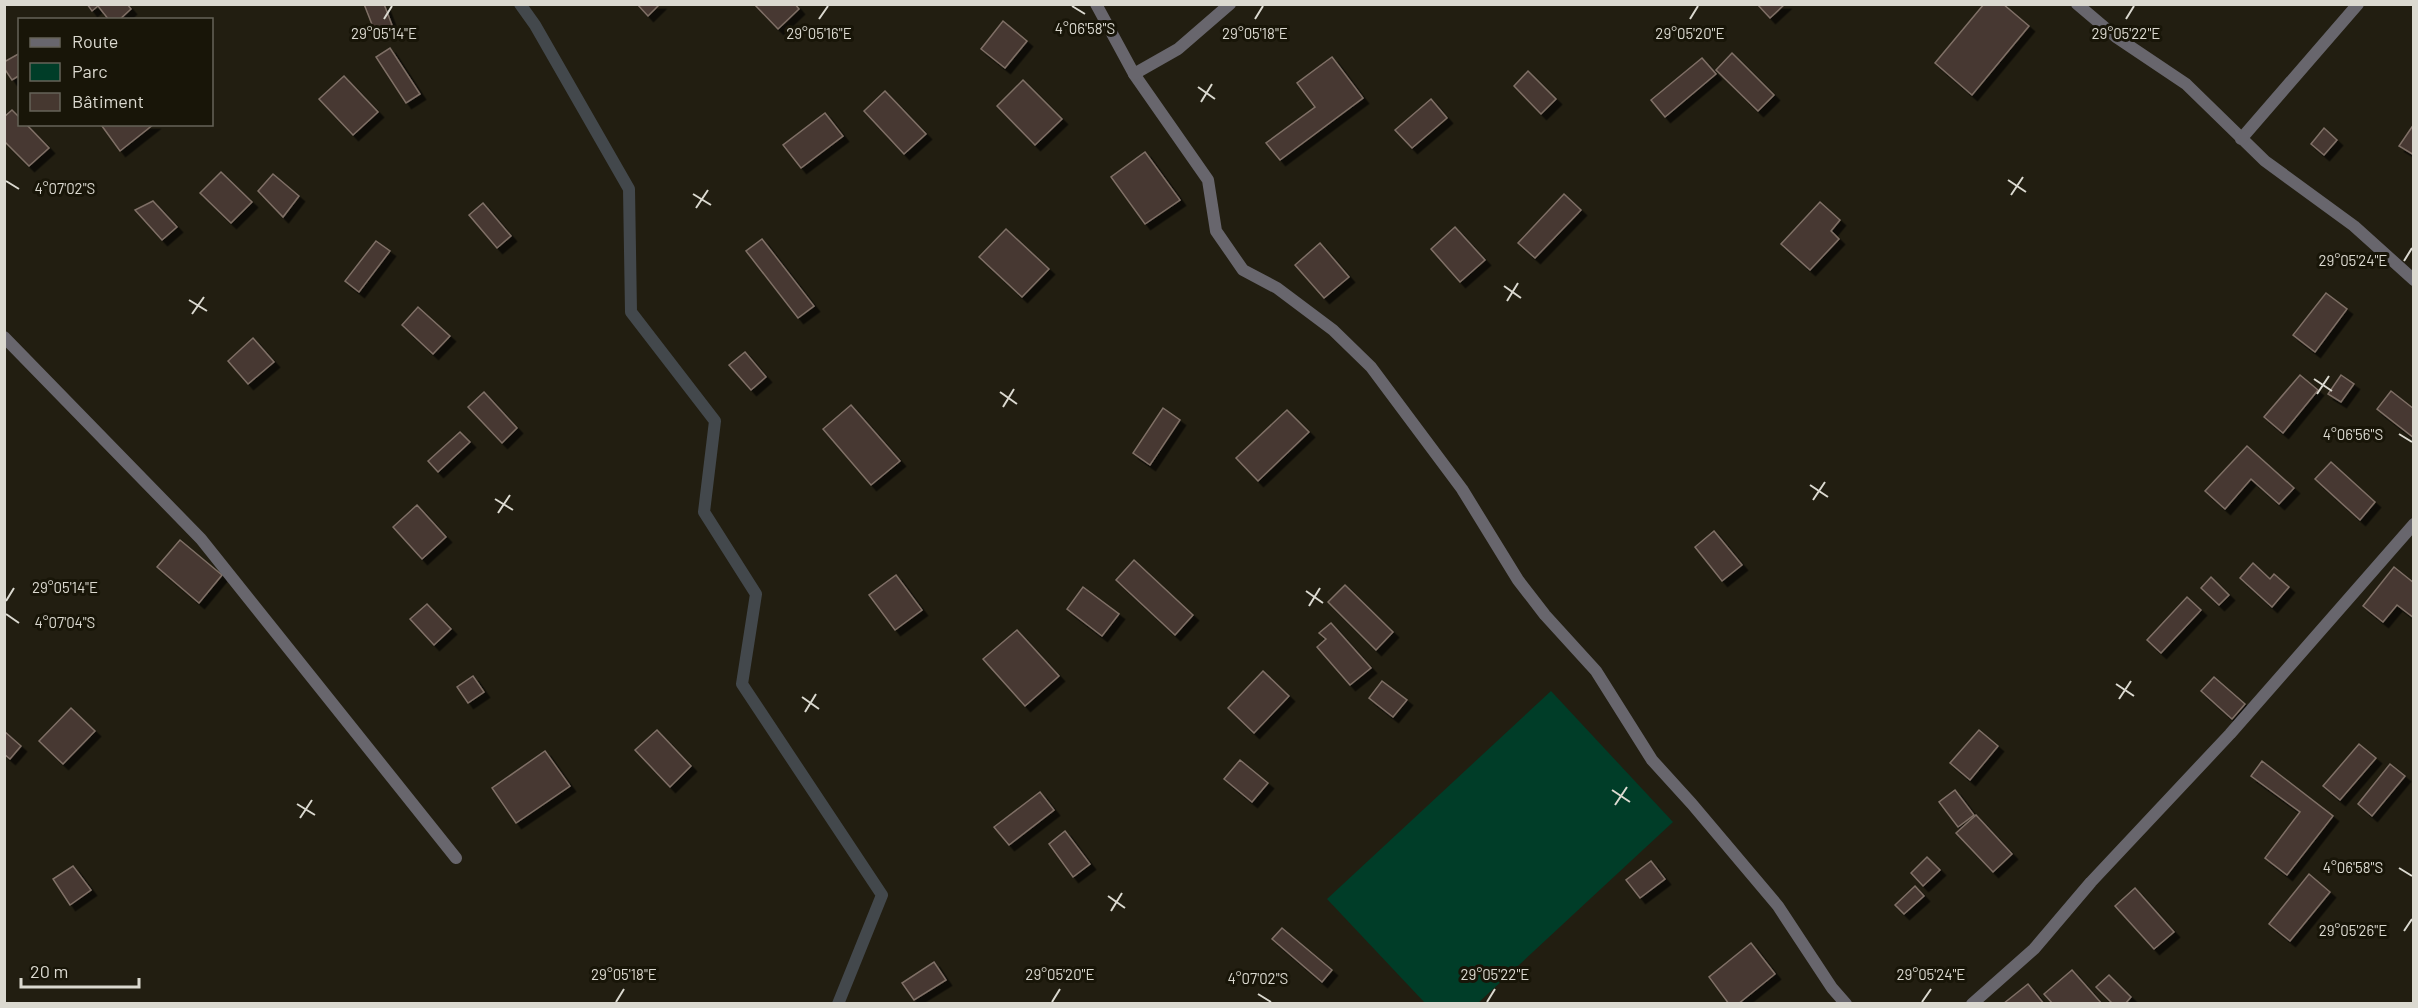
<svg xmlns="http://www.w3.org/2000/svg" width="2418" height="1008" font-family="Barlow,sans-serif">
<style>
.green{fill:#003d28}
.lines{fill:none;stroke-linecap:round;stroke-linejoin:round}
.stream{stroke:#43484c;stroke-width:12}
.building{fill:#463830;stroke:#7f6f66;stroke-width:1.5;filter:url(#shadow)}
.minor{stroke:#68666d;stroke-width:12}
.ticks{fill:none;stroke:#dbd9d0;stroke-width:2}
.ticks-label{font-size:15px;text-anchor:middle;fill:#dbd9d0;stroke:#181508;stroke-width:6;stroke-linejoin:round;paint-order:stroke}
</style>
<defs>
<filter id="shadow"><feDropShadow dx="5.5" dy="5.5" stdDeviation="0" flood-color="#0009"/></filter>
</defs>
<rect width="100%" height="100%" fill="#221e11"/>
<!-- green -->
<path class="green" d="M 1551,691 L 1673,822 L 1478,1003 L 1425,1003 L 1327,899 Z"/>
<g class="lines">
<!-- stream -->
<path class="stream" d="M 520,4 L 535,25 L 629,189 L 631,312 L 715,421 L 704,512 L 756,594 L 742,684 L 882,895 L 838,1004"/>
</g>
<!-- building -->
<g class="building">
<path d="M 87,4 L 127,4 L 131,9 L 119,20 L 109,20 L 98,6 L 92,11 Z"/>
<path d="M 364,4 L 384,4 L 392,25 L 375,32 Z"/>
<path d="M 637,4 L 660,4 L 648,16 Z"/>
<path d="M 754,4 L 795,4 L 799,9 L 778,29 Z"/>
<path d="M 1757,4 L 1785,4 L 1770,18 Z"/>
<path d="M 1984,4 L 2003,4 L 2029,26 L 1972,95 L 1935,63 Z"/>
<path d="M 1003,21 L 1027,41 L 1005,68 L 981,49 Z"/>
<path d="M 390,48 L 420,94 L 406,103 L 376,57 Z"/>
<path d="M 20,53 L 20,75 L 12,80 L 4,68 L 4,62 Z"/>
<path d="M 1732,53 L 1774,95 L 1758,111 L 1716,70 Z"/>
<path d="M 1332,57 L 1363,98 L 1280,160 L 1266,143 L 1315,107 L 1297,83 Z"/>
<path d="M 1702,58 L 1716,74 L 1665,117 L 1651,100 Z"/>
<path d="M 1528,71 L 1556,99 L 1541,114 L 1514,86 Z"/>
<path d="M 344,76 L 378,112 L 353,135 L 319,99 Z"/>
<path d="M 1023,80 L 1062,119 L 1035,145 L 997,106 Z"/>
<path d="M 885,91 L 926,134 L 904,154 L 864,111 Z"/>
<path d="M 1431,99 L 1447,118 L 1412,148 L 1395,130 Z"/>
<path d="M 12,110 L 20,118 L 20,124 L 26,124 L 49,148 L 29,166 L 4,141 L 4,117 Z"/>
<path d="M 825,113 L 843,136 L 801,168 L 783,145 Z"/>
<path d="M 104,124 L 154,124 L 120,151 L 102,126 Z"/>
<path d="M 2414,124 L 2414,155 L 2399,146 Z"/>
<path d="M 2324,128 L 2337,140 L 2324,155 L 2311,144 Z"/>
<path d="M 1145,152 L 1180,200 L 1145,224 L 1111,177 Z"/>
<path d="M 221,172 L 252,202 L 231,223 L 200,193 Z"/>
<path d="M 273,174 L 299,196 L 283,217 L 258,191 Z"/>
<path d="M 1564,194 L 1581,210 L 1535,258 L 1518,243 Z"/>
<path d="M 153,201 L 177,227 L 162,240 L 135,210 Z"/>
<path d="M 1820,202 L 1840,220 L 1831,231 L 1839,239 L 1810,270 L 1781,244 Z"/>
<path d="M 483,203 L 511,236 L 497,248 L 469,215 Z"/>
<path d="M 1455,227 L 1485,260 L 1460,282 L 1431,249 Z"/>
<path d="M 1006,229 L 1049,269 L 1022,297 L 979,257 Z"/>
<path d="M 762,239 L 814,306 L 798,318 L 746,251 Z"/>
<path d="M 376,241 L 390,251 L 359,292 L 345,281 Z"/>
<path d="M 1320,243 L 1349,277 L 1324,298 L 1295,265 Z"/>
<path d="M 2326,293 L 2347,309 L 2315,352 L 2293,335 Z"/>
<path d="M 418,307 L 450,336 L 433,354 L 402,325 Z"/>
<path d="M 253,338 L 274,362 L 248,384 L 228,361 Z"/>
<path d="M 745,352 L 766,377 L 751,390 L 729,365 Z"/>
<path d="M 2300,375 L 2318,390 L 2283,433 L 2264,417 Z"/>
<path d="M 2341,375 L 2354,384 L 2341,402 L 2328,394 Z"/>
<path d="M 2391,391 L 2414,409 L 2414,438 L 2377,409 Z"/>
<path d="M 484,392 L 517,428 L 502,443 L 468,407 Z"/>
<path d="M 851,405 L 900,461 L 871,485 L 823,429 Z"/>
<path d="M 1163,408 L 1180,420 L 1150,465 L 1133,453 Z"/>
<path d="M 1287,410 L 1309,432 L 1258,481 L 1236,458 Z"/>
<path d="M 460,432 L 470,442 L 438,472 L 428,461 Z"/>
<path d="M 2247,446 L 2294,488 L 2279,504 L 2251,479 L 2225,509 L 2205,491 Z"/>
<path d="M 2331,462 L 2375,502 L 2360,520 L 2315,479 Z"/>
<path d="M 417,505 L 446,537 L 422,559 L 393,527 Z"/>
<path d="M 1714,531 L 1742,565 L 1722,581 L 1695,547 Z"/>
<path d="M 180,540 L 222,575 L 199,603 L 157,567 Z"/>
<path d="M 1134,560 L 1193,615 L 1175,635 L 1116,580 Z"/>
<path d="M 2253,563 L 2270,579 L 2274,574 L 2289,587 L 2272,607 L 2240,578 Z"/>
<path d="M 2394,567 L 2414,583 L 2414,618 L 2397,605 L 2383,622 L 2363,606 Z"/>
<path d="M 896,575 L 922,610 L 895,630 L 869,595 Z"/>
<path d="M 2211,577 L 2229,595 L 2219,605 L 2201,588 Z"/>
<path d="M 1345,585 L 1393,632 L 1376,650 L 1328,602 Z"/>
<path d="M 1083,587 L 1119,614 L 1102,636 L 1067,609 Z"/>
<path d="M 2187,597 L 2201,610 L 2161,653 L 2147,640 Z"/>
<path d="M 427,604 L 451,629 L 434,645 L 410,619 Z"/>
<path d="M 1331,623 L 1371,668 L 1350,685 L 1317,647 L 1326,639 L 1319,633 Z"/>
<path d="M 1017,630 L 1059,676 L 1025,706 L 983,659 Z"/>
<path d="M 1263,671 L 1289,696 L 1254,733 L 1228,708 Z"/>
<path d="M 473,676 L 484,692 L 468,703 L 457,687 Z"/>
<path d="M 2214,677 L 2245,704 L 2232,719 L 2201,691 Z"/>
<path d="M 1382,681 L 1407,700 L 1393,717 L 1369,698 Z"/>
<path d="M 71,708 L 95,731 L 63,764 L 39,741 Z"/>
<path d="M 657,730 L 691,766 L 670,787 L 635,750 Z"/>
<path d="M 1979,730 L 1998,746 L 1970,780 L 1950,763 Z"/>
<path d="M 4,731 L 21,746 L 10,759 L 4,754 Z"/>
<path d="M 2359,744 L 2376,758 L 2340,800 L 2323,786 Z"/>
<path d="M 545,751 L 570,786 L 516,823 L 492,788 Z"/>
<path d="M 1240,760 L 1268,783 L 1252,802 L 1224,779 Z"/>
<path d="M 2262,761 L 2333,816 L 2287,875 L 2265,858 L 2300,812 L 2251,776 Z"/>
<path d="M 2390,764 L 2405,776 L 2372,816 L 2358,804 Z"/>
<path d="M 1955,790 L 1974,815 L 1958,827 L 1939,802 Z"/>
<path d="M 1040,792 L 1054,810 L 1009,845 L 994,827 Z"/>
<path d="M 1976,815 L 2012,854 L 1993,872 L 1956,833 Z"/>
<path d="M 1065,831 L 1090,864 L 1073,877 L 1049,844 Z"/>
<path d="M 1927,857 L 1940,870 L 1923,886 L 1911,873 Z"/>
<path d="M 1651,861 L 1665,879 L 1640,898 L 1626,880 Z"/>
<path d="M 73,866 L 91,890 L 70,905 L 53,879 Z"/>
<path d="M 2309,874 L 2330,892 L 2290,941 L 2269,924 Z"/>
<path d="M 1915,886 L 1924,896 L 1904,914 L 1895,905 Z"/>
<path d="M 2135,888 L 2174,932 L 2154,949 L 2115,906 Z"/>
<path d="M 1282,928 L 1332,970 L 1322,982 L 1272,939 Z"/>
<path d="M 1751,943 L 1775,974 L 1738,1004 L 1729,1004 L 1709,977 Z"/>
<path d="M 934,962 L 946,980 L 914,1000 L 902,983 Z"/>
<path d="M 2072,970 L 2102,1004 L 2053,1004 L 2044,994 Z"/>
<path d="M 2109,975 L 2131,997 L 2125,1004 L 2113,1004 L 2096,987 Z"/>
<path d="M 2028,984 L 2044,1004 L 2003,1004 Z"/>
</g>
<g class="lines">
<!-- minor -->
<g class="minor">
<path d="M 1096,4 L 1134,74 L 1208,180 L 1216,231 L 1243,270 L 1277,288 L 1333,330 L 1371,367 L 1462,489 L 1518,580 L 1545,615 L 1596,671 L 1652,760 L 1692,804 L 1778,906 L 1832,988 L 1846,1004"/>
<path d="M 2077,4 L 2116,37 L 2186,84 L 2265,161 L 2354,226 L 2414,280"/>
<path d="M 1134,74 L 1178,49 L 1230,4"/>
<path d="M 2241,139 L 2358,4"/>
<path d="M 4,337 L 201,539 L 456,858"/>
<path d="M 1972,1004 L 2034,949 L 2091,882 L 2230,734 L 2414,524"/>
</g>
</g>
<!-- ticks -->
<path class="ticks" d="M 1072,6 L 1085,14M 384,19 L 392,6M 819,19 L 828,6M 1255,19 L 1263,6M 1690,19 L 1698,6M 2126,19 L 2134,6M 1198,87 L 1215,99M 1201,102 L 1212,84M 2008,180 L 2026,192M 6,181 L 19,189M 693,194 L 711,205M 2011,195 L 2023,177M 696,208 L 708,190M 2404,261 L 2412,248M 1504,286 L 1521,298M 189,300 L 207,311M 1507,301 L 1518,283M 192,314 L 204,297M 2314,379 L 2332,391M 1000,392 L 1017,404M 2317,394 L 2329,376M 1003,407 L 1014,389M 2399,434 L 2412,442M 1810,485 L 1828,497M 495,499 L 513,510M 1813,500 L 1825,482M 498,513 L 510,495M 1306,591 L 1323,603M 6,601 L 14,588M 1309,606 L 1320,588M 6,614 L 19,623M 2116,684 L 2134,696M 802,697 L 819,709M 2119,699 L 2131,681M 805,712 L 816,694M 1612,790 L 1630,802M 297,804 L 315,815M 1615,805 L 1627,787M 300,818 L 312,800M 2399,868 L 2412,876M 1108,896 L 1125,908M 1111,911 L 1122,893M 2404,931 L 2412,919M 1258,994 L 1271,1002M 616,1002 L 624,989M 1052,1002 L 1060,989M 1487,1002 L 1495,989M 1922,1002 L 1931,989"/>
<g class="ticks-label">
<text x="1085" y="34">4°06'58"S</text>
<text x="384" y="39">29°05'14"E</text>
<text x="819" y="39">29°05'16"E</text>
<text x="1255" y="39">29°05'18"E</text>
<text x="1690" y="39">29°05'20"E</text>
<text x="2126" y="39">29°05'22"E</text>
<text x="65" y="194">4°07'02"S</text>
<text x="2353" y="266">29°05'24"E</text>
<text x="2353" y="440">4°06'56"S</text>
<text x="65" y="593">29°05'14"E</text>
<text x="65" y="628">4°07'04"S</text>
<text x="2353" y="873">4°06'58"S</text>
<text x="2353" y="936">29°05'26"E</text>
<text x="624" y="980">29°05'18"E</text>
<text x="1060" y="980">29°05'20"E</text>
<text x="1495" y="980">29°05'22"E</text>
<text x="1931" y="980">29°05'24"E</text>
<text x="1258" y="984">4°07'02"S</text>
</g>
<!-- border -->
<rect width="2418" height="1008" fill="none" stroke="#dbd9d0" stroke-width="12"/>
<!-- legend -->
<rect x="18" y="18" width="195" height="108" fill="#181508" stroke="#666358" stroke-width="1.5"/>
<rect x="30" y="38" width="30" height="9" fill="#68666d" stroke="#666358" stroke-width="1.5"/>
<text x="72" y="48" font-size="18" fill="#dbd9d0">Route</text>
<rect x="30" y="63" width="30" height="18" fill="#003d28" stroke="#666358" stroke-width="1.5"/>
<text x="72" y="78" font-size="18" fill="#dbd9d0">Parc</text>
<rect x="30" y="93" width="30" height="18" fill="#463830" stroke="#666358" stroke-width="1.5"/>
<text x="72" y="108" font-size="18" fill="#dbd9d0">Bâtiment</text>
<!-- scale -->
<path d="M21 978v9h118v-9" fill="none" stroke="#dbd9d0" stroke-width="3"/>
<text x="30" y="978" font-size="18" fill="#dbd9d0" stroke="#181508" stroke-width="4.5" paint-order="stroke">20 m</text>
</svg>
